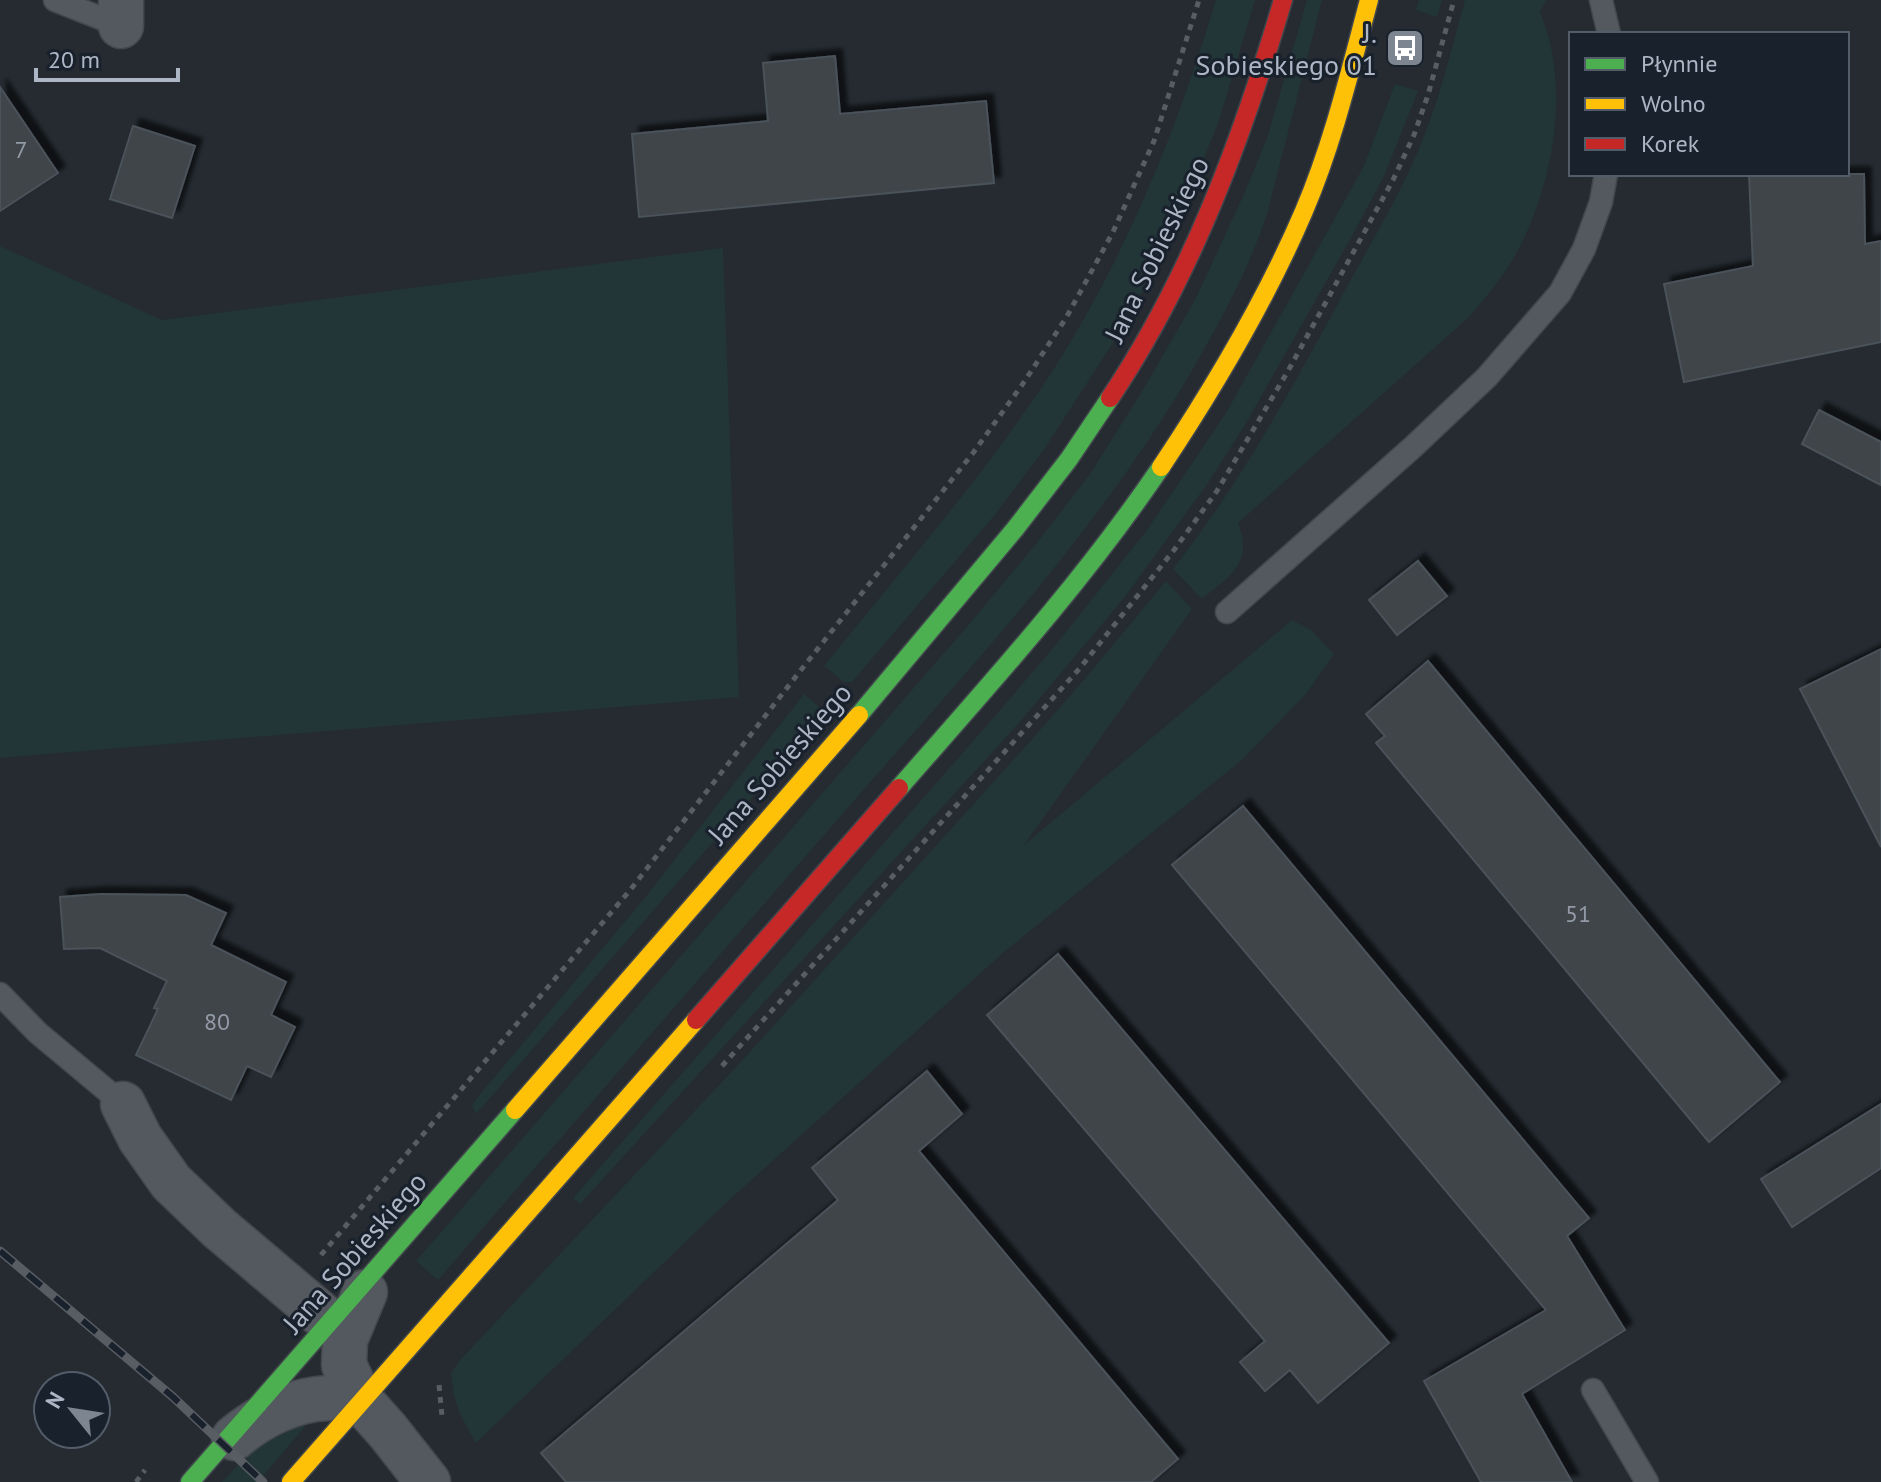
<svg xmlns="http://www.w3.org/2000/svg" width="1881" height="1482" font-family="'PT Sans',sans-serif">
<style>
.green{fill:#223537}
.building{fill:#3f444a;stroke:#4b525a;stroke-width:2;filter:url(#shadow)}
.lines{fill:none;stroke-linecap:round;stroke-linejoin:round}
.lane-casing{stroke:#42474c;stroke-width:25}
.street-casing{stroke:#42474c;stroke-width:47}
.fast-casing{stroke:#42474e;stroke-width:21}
.slow-casing{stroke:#42474e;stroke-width:21}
.jam-casing{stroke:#42474e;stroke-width:21}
.path{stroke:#565d64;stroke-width:5;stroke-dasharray:6 6;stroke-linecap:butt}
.lane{stroke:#545960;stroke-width:22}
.street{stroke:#545960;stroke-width:44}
.fast{stroke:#4caf50;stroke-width:18}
.slow{stroke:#ffc107;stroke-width:18}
.jam{stroke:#c62828;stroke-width:18}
.rail-casing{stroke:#585c63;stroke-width:9}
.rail{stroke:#18212c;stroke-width:6;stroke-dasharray:18;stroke-linecap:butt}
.labels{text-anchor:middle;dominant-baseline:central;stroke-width:6;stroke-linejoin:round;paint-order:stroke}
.number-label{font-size:24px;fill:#919aa6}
.poi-label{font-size:28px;fill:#acb6c5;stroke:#18212c;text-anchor:end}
.street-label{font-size:28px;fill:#acb6c5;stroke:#18212c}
</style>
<defs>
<filter id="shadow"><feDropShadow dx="7" dy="-7" stdDeviation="2" flood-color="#0009"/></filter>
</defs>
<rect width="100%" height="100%" fill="#252b31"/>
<!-- green -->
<g class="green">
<path d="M 1216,0 L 1255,0 L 1219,121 L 1197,175 L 1150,277 L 1127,321 L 1045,448 L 994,516 L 852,682 L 844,682 L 824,666 C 902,569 985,475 1053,370 C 1126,256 1177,130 1216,0 Z"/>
<path d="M 1307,0 L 1322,0 L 1267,214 C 1248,272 1218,326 1187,379 C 1096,532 975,663 858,796 C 718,957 578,1118 438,1280 L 416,1261 L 971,622 L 1036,544 L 1090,474 L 1141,393 L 1196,298 L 1244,194 L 1267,138 Z"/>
<path d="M 1419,0 L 1442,0 L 1437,17 L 1416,10 Z"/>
<path d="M 1465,0 L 1546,0 L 1540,12 C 1571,85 1554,184 1517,252 C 1504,276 1487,296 1469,317 L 1238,523 C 1254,563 1230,576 1202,599 L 1173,569 C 1242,481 1295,383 1348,285 C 1374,237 1403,190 1423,139 C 1441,94 1452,47 1465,0 Z"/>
<path d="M 1395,84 L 1418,91 L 1384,176 L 1352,236 L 1245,425 L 1208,483 L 1124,598 L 1019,723 L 580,1204 L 573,1198 L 1002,708 L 1054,647 L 1147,530 L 1226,413 L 1364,166 Z"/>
<path d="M 0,246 L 162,320 L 723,248 L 739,697 L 0,758 Z"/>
<path d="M 1166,581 L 1192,609 L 1024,845 L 1292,620 L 1311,630 L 1334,654 L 1306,694 L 1242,760 L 1004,952 L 726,1203 L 476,1443 C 460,1415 454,1406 451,1373 L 460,1360 L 739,1064 L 1034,737 L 1088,675 Z"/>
<path d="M 804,694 L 823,710 L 821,718 L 476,1114 L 472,1106 L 477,1098 L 643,900 Z"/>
<path d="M 308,1423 L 258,1482 L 222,1482 L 260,1441 L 275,1431 Z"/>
</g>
<!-- building -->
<g class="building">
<path d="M 835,56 L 840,114 L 986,101 L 994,183 L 639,217 L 632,134 L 768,121 L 763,63 Z"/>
<path d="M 0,87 L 58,173 L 0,211 Z"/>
<path d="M 133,126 L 195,146 L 172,218 L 110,199 Z"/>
<path d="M 1749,174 L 1864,174 L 1865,244 L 1881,241 L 1881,342 L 1684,382 L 1664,284 L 1753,266 Z"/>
<path d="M 1819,410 L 1881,442 L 1881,485 L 1802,444 Z"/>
<path d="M 1418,561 L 1447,596 L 1397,635 L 1369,600 Z"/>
<path d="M 1881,649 L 1881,847 L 1800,689 Z"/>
<path d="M 1428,661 L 1780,1082 L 1709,1142 L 1376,743 L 1385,736 L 1366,714 Z"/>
<path d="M 1243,806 L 1589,1218 L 1567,1236 L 1625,1330 L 1522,1394 L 1572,1482 L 1481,1482 L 1424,1381 L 1546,1310 L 1172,865 Z"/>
<path d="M 101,894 L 186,895 L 226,913 L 211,945 L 286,982 L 271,1015 L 295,1027 L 271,1077 L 247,1066 L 231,1100 L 136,1055 L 158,1009 L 154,1008 L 167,981 L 100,948 L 64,949 L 60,897 Z"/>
<path d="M 1058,954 L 1389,1343 L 1318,1403 L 1290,1370 L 1265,1391 L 1240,1362 L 1265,1341 L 987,1015 Z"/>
<path d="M 927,1071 L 962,1114 L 919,1151 L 1178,1459 L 1151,1482 L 566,1482 L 541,1453 L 838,1200 L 812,1168 Z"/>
<path d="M 1881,1104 L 1881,1168 L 1792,1227 L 1761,1179 Z"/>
</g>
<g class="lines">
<defs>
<g id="lane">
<path d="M 55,0 L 121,26"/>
<path d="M 1601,0 L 1609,34"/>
<path d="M 1227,612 L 1413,447 L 1487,377 L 1560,293 L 1584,249 L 1601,202 L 1606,174"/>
<path d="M 0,994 L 38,1033 L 123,1104"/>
<path d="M 1593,1390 L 1647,1482"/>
</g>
<g id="street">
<path d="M 121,26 L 121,0"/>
<path d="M 123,1104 L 140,1138 L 171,1182 L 219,1228 L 330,1322"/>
<path d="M 365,1292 L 345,1340 L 344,1365 L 361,1401 L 387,1430 L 428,1482"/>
<path d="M 234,1438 C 260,1416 294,1399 329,1398 C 339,1397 351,1400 361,1401"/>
</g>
<g id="fast">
<path d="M 859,715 L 1015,529 L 1069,459 L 1110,398"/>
<path d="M 899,788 C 990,684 1083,582 1161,467"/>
<path d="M 190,1482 L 515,1110"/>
</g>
<g id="slow">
<path d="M 1161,467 C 1215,386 1266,300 1304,211 C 1333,143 1350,71 1369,0"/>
<path d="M 515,1110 L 859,715"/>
<path d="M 291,1482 L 696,1020"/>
</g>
<g id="jam">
<path d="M 1110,398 C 1191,277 1242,139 1283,0"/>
<path d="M 696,1020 L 899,788"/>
</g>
</defs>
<!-- lane casing -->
<use href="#lane" class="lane-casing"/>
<!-- street casing -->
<use href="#street" class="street-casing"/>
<!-- fast casing -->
<use href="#fast" class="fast-casing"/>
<!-- slow casing -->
<use href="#slow" class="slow-casing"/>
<!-- jam casing -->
<use href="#jam" class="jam-casing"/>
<!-- path -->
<g class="path">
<path d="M 722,1066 L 1080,668 L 1174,550 L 1217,491 L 1288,371 L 1393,180 L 1414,135 L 1428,95 L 1454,0"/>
<path d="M 321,1255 L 631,889 L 797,675 L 973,453 L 1022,385 L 1066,318 L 1113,232 L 1154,141 L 1199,0"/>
<path d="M 439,1385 L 442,1416"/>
<path d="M 136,1482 L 145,1470"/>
</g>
<!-- lane -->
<use href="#lane" class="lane"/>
<!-- street -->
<use href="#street" class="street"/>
<!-- fast -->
<use href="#fast" class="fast"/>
<!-- slow -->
<use href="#slow" class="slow"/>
<!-- jam -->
<use href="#jam" class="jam"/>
<defs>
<path id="rail" d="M 0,1251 L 173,1397 L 263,1482"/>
</defs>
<!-- rail casing -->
<use href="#rail" class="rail-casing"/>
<!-- rail -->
<use href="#rail" class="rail"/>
</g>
<!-- icons -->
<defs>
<symbol id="bus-square" viewBox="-11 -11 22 22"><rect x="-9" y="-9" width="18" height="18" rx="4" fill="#7d8591" stroke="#18212c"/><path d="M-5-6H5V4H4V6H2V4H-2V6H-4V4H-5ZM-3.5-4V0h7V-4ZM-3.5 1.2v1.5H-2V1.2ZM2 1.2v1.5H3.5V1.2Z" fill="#fff"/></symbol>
</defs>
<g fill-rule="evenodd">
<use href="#bus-square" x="1383" y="26" width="44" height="44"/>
</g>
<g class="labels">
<!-- number labels -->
<g class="number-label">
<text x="21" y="149">7</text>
<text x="1578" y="913">51</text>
<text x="217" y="1021">80</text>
</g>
<!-- poi labels -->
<g class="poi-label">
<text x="1377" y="32">J.<tspan x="1377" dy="32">Sobieskiego 01</tspan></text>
</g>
<!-- street labels -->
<g class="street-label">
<text transform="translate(1156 249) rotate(-64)">Jana Sobieskiego</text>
<text transform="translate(779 763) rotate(-49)">Jana Sobieskiego</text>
<text transform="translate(354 1252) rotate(-49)">Jana Sobieskiego</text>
</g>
</g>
<!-- legend -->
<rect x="1569" y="32" width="280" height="144" fill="#18212c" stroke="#535d69" stroke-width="2"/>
<rect x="1585" y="58" width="40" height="12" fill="#4caf50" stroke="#535d69" stroke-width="2"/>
<text x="1641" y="72" font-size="24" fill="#acb6c5">Płynnie</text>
<rect x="1585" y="98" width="40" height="12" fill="#ffc107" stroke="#535d69" stroke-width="2"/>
<text x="1641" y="112" font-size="24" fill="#acb6c5">Wolno</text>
<rect x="1585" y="138" width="40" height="12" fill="#c62828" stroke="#535d69" stroke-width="2"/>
<text x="1641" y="152" font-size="24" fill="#acb6c5">Korek</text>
<!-- north arrow -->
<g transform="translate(72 1410) rotate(300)"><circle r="38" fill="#18212c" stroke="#535d69" stroke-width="2"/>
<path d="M0-6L14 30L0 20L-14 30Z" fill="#7d8591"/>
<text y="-12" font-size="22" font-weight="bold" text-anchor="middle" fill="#acb6c5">N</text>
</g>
<!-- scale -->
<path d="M36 68v12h142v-12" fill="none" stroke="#acb6c5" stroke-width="4"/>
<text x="48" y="68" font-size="24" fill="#acb6c5" stroke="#18212c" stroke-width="6" paint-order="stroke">20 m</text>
</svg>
